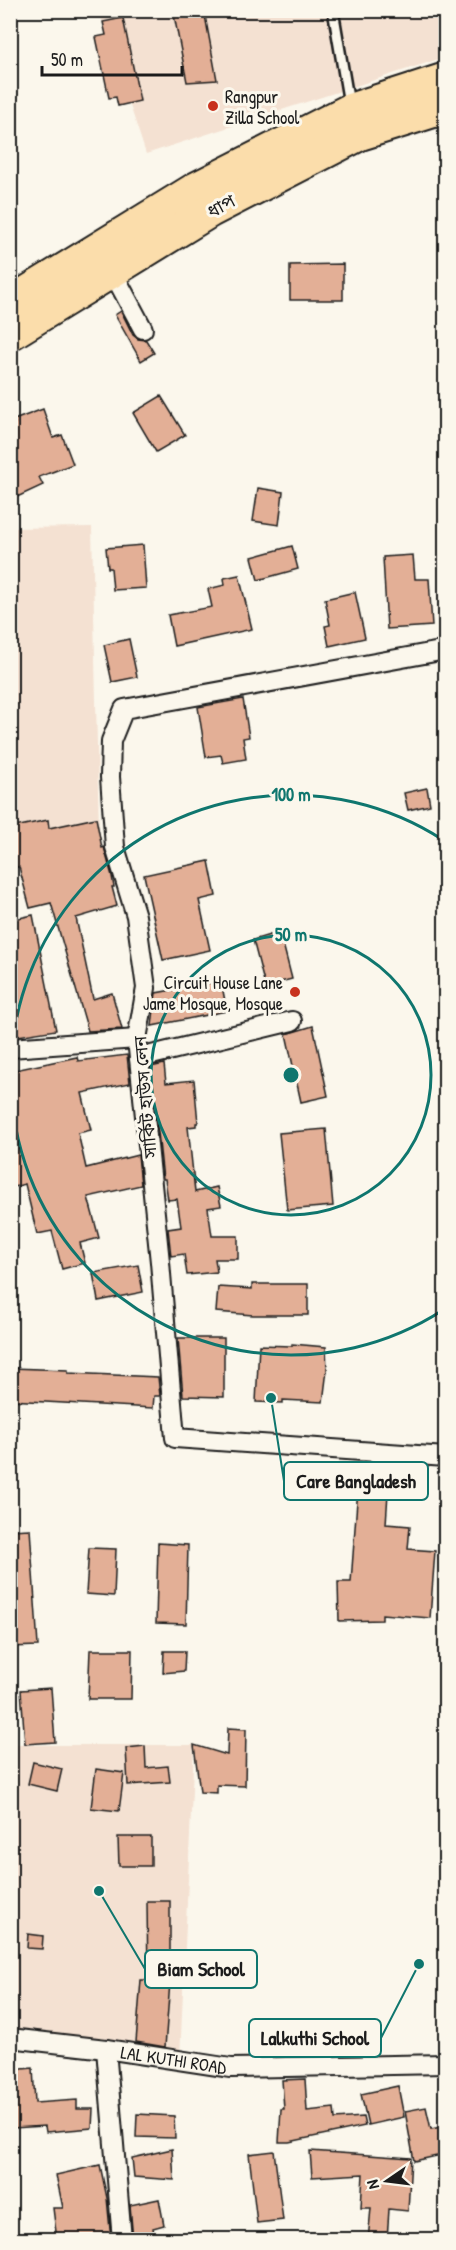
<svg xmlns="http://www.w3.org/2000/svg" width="456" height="2250" font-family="'Patrick Hand','Noto Sans Bengali',sans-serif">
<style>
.built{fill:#f4e1d2}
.building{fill:#e3af96;stroke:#1c1c1c;stroke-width:1.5}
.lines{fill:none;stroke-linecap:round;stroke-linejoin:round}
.lane-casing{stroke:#1c1c1c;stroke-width:14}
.street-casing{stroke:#1c1c1c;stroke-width:22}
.highway-casing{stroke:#1c1c1c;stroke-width:36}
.lane{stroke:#fbf7ec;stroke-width:9}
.street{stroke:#fbf7ec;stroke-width:18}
.highway{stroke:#fbddab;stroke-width:32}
.ring{fill:none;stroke:#0f766e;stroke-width:3}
.poi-dot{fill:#c8321e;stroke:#fbf7ec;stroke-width:2}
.labels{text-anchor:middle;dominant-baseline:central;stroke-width:6;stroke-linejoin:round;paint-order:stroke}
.poi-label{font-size:18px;fill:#1c1c1c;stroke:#fbf7ec;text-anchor:start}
.street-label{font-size:18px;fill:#1c1c1c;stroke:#fbf7ec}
.centre{fill:#0f766e;stroke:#fbf7ec;stroke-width:3}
.ring-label{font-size:18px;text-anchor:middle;font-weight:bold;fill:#0f766e;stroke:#fbf7ec;stroke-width:6;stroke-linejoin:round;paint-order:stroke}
.leader{fill:none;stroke:#0f766e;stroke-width:2}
.callout-dot{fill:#0f766e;stroke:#fbf7ec;stroke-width:2}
.callout{fill:#fbf7ec;stroke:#0f766e;stroke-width:2}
.callout-label{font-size:20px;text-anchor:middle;font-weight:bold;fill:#1c1c1c}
</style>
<rect width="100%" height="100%" fill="#fbf7ec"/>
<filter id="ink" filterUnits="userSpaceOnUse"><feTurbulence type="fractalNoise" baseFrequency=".0167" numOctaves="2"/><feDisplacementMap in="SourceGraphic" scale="12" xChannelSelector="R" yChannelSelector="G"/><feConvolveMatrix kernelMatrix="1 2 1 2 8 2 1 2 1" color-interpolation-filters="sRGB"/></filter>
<g filter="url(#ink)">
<!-- built -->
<g class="built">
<path d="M 99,11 L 445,11 L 445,57 L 146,154 Z"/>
<path d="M 92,527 L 99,832 L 11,834 L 10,528 Z"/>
<path d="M 11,1745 L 194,1745 L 180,2059 L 11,2036 Z"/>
</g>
<!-- building -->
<g class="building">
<path d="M 173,10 L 204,10 L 217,80 L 187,82 Z"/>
<path d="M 123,18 L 140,101 L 118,106 L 116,97 L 109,98 L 96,37 L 106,35 L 103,22 Z"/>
<path d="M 343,264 L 343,300 L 290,300 L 290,265 Z"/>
<path d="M 121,311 L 133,335 L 138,339 L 146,340 L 154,353 L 141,361 L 115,315 Z"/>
<path d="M 161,396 L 185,435 L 156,452 L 133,413 Z"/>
<path d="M 43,409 L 53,438 L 62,435 L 73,464 L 39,477 L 43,485 L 15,498 L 10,488 L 10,424 L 15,423 L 14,420 Z"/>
<path d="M 258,488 L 283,492 L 279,525 L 253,521 Z"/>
<path d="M 143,545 L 146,588 L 113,590 L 111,568 L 108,568 L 106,548 Z"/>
<path d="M 292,546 L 298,569 L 258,580 L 252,557 Z"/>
<path d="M 413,555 L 415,579 L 429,579 L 432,626 L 387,629 L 383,557 Z"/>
<path d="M 239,575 L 252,629 L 174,646 L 168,615 L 212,607 L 208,589 L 225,585 L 224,578 Z"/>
<path d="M 355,592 L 365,638 L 329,646 L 325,626 L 330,625 L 325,599 Z"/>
<path d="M 129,639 L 137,677 L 112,682 L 104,645 Z"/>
<path d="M 243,699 L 249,737 L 243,738 L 246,759 L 223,763 L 221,755 L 206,757 L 198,707 Z"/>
<path d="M 427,788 L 430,805 L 408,810 L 404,793 Z"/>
<path d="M 96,818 L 102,848 L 104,847 L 112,876 L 114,887 L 112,887 L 117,906 L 76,918 L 93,999 L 112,993 L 122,1029 L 88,1031 L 51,903 L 30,908 L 19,867 L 16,867 L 10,844 L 10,828 L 48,820 L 49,828 Z"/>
<path d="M 209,861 L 216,896 L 199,900 L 210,950 L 163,960 L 144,875 Z"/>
<path d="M 33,915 L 56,1030 L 18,1036 L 10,999 L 10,920 Z"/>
<path d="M 280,932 L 292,979 L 265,986 L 253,940 Z"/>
<path d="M 221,981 L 227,1011 L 152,1026 L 156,993 Z"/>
<path d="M 313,1026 L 328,1096 L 301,1102 L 286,1034 Z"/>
<path d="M 127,1055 L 130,1083 L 82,1093 L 91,1130 L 78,1133 L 86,1168 L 138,1155 L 141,1185 L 88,1197 L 99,1238 L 80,1243 L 85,1263 L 62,1269 L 52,1231 L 37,1234 L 25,1184 L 10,1188 L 10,1071 L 77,1057 L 78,1061 Z"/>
<path d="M 164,1064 L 166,1083 L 194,1080 L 198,1123 L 196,1123 L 196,1126 L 188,1127 L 195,1192 L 217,1187 L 221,1206 L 208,1208 L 212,1236 L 238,1236 L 238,1259 L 215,1259 L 217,1272 L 187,1275 L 184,1254 L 171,1256 L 168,1229 L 181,1227 L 177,1199 L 168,1200 L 165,1179 L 163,1179 L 151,1067 Z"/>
<path d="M 326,1129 L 333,1206 L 287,1210 L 279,1133 Z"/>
<path d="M 138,1265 L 143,1292 L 98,1301 L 93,1273 Z"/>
<path d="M 252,1284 L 308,1284 L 308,1315 L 253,1315 L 216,1312 L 218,1287 L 252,1289 Z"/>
<path d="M 178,1338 L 224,1338 L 224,1397 L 183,1396 Z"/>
<path d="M 292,1344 L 326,1347 L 327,1370 L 323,1402 L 283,1400 L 283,1403 L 256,1402 L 259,1345 L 292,1346 Z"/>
<path d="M 10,1368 L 68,1370 L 68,1373 L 158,1377 L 160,1396 L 154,1396 L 153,1408 L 10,1400 Z"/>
<path d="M 359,1474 L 389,1477 L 386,1524 L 410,1526 L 408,1549 L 435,1551 L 430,1618 L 382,1614 L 382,1620 L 339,1621 L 338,1582 L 351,1582 Z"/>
<path d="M 30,1529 L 38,1646 L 10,1647 L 10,1530 Z"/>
<path d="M 158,1543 L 188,1545 L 186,1624 L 156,1623 Z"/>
<path d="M 89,1548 L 116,1549 L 114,1596 L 86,1594 Z"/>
<path d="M 90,1650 L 132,1650 L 131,1699 L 88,1699 Z"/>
<path d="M 164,1651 L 185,1651 L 184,1671 L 163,1673 Z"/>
<path d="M 51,1688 L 55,1742 L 25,1744 L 21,1690 Z"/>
<path d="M 228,1728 L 246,1729 L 245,1786 L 217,1785 L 217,1793 L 200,1792 L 194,1745 L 227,1755 Z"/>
<path d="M 145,1746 L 146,1768 L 168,1766 L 170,1782 L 128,1785 L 126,1748 Z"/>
<path d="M 33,1762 L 62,1769 L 57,1791 L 28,1784 Z"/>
<path d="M 96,1769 L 124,1773 L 119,1811 L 91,1808 Z"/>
<path d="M 118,1837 L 151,1837 L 151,1866 L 119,1866 Z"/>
<path d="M 147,1901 L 170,1901 L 170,1982 L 165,2047 L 136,2042 L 141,1980 L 148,1980 Z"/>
<path d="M 28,1934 L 43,1936 L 42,1949 L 27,1948 Z"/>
<path d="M 33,2068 L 35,2103 L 77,2100 L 77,2109 L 93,2109 L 92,2128 L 46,2132 L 45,2126 L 13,2128 L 10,2121 L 10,2070 Z"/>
<path d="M 305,2079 L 307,2111 L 334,2108 L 335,2119 L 363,2117 L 365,2126 L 289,2142 L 279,2142 L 281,2109 L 284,2109 L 282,2080 Z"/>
<path d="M 398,2086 L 404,2117 L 368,2125 L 361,2094 Z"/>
<path d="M 426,2107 L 431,2129 L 446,2126 L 446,2154 L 414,2161 L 405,2111 Z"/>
<path d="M 137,2114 L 174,2116 L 175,2138 L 136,2137 Z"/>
<path d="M 172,2149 L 174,2180 L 134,2177 L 132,2158 Z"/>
<path d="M 274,2151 L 283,2220 L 257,2223 L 249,2154 Z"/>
<path d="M 310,2151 L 411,2158 L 408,2211 L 389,2209 L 387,2240 L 368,2240 L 371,2208 L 361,2208 L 363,2174 L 312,2177 Z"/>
<path d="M 100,2165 L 107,2198 L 111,2240 L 57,2240 L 53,2208 L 63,2208 L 56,2175 Z"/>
<path d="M 159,2199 L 164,2225 L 153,2228 L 155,2240 L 133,2240 L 130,2205 Z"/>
</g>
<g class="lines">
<defs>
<path id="lane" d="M 333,10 L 349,104"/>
<g id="street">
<path d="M 109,265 L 143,329"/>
<path d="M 446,650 L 124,709 L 111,741 L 110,777 L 115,847 L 136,916 L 146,988 L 137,1039 L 160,1262 L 175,1438 L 446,1457"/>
<path d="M 10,1048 L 137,1039"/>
<path d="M 139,1058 L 292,1021"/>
<path id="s1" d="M 10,2038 L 106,2049 L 231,2068 L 446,2064"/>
<path d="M 106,2049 L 122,2240"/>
</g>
<g id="highway">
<path d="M 10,303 L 197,188 L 350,110 L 446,79"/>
<path d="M 10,334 L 210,211 L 360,134 L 446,107"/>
</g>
</defs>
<!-- lane casing -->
<use href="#lane" class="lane-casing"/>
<!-- street casing -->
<use href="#street" class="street-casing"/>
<!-- highway casing -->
<use href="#highway" class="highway-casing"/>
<!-- lane -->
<use href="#lane" class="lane"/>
<!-- street -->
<use href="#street" class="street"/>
<!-- highway -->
<use href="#highway" class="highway"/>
</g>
</g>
<!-- distance rings -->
<g class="ring">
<circle cx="291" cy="1075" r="140"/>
<path d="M443 1310A280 280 0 1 1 443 840"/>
</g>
<!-- markers -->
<g class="poi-dot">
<circle cx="213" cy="106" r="6"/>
<circle cx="295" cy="992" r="6"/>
</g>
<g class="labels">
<!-- poi labels -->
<g class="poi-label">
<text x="225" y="96">Rangpur<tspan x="225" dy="21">Zilla School</tspan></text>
<text x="283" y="982" text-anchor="end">Circuit House Lane<tspan x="283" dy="21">Jame Mosque, Mosque</tspan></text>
</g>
<!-- street labels -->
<g class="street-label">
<text transform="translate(221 206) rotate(-28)">ধাপ</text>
<text transform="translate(145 1097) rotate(-95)">সার্কিট হাউস লেন</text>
<text stroke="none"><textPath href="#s1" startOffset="165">LAL KUTHI ROAD</textPath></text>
</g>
</g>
<circle cx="291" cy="1075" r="9" class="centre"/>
<g class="ring-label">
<text x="291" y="801">100 m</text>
<text x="291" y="941">50 m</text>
</g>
<!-- callouts -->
<path class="leader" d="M271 1398L284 1481M99 1891L145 1969M419 1964L381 2038"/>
<g class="callout-dot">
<circle cx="271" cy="1398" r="6"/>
<circle cx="99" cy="1891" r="6"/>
<circle cx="419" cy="1964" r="6"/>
</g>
<g class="callout">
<rect x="284" y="1462" width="144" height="38" rx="6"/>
<rect x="145" y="1950" width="112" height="38" rx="6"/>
<rect x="249" y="2019" width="132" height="38" rx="6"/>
</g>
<g class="callout-label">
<text x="356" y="1488">Care Bangladesh</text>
<text x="201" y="1976">Biam School</text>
<text x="315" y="2045">Lalkuthi School</text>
</g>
<!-- margin -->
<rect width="456" height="2250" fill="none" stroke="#fbf7ec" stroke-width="36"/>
<rect x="18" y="18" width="420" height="2214" fill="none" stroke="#1c1c1c" stroke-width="2" filter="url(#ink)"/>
<!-- north arrow -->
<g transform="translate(387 2181) rotate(256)" stroke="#fbf7ec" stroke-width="4.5" paint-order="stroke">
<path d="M0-4.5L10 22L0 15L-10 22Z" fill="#1c1c1c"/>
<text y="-9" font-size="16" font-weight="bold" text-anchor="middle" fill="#1c1c1c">N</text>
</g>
<!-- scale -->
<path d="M42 66v9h140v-9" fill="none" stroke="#1c1c1c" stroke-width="3"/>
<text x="51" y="66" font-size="18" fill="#1c1c1c" stroke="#fbf7ec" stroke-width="4.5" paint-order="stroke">50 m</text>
</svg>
